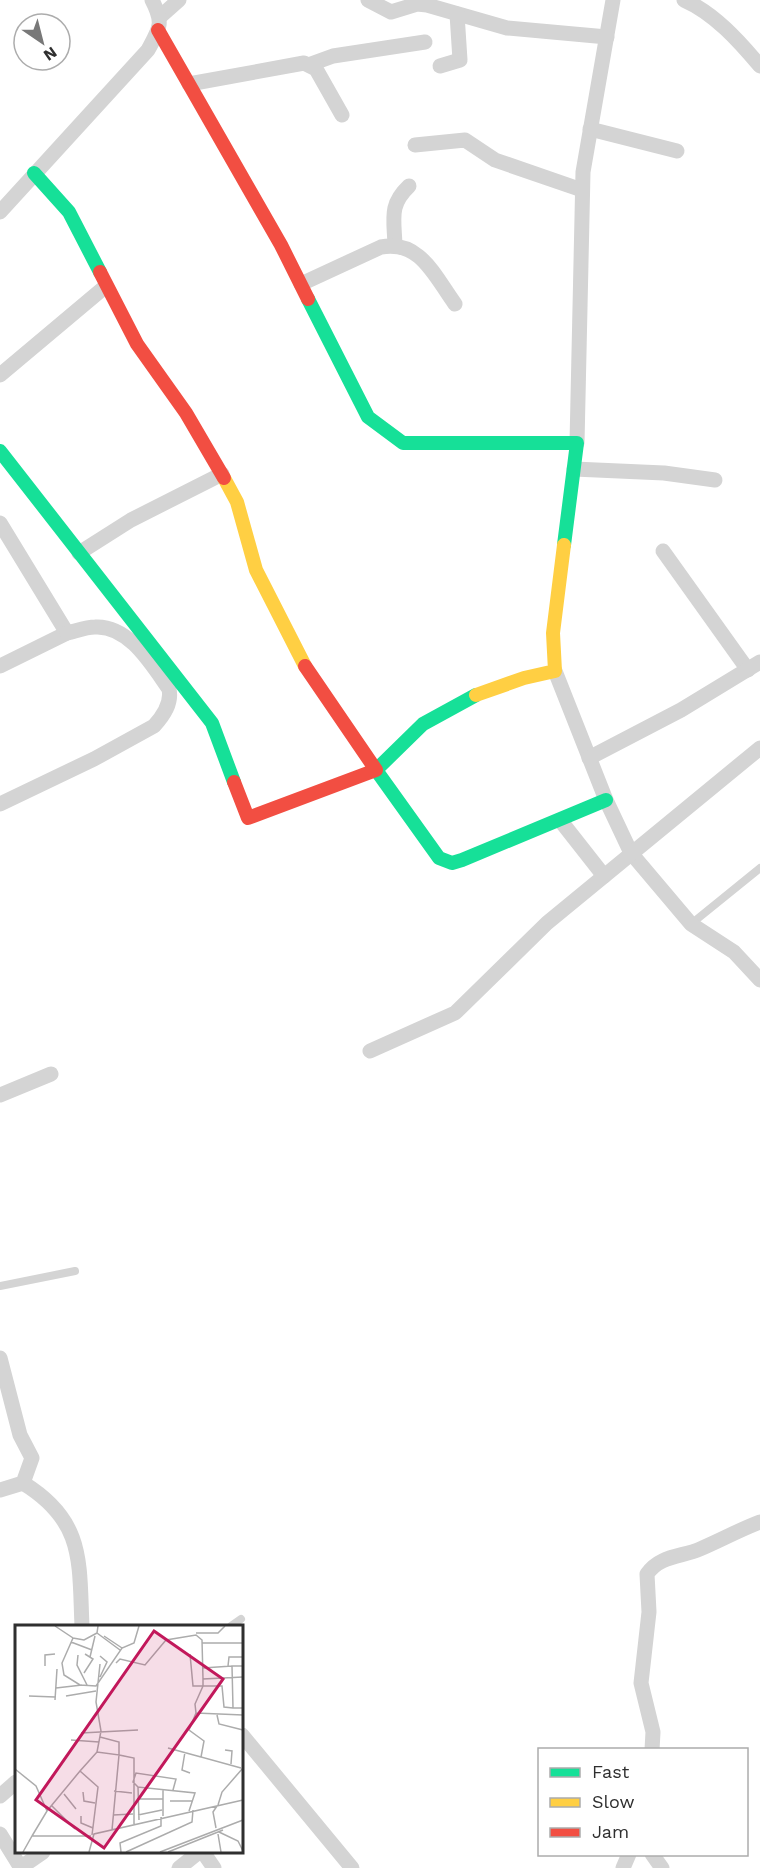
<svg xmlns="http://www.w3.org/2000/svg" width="760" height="1868" font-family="'Work Sans',sans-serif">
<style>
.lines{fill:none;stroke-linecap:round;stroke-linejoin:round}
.lane{stroke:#d4d4d4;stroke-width:8}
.street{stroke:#d4d4d4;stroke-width:15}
.fast{stroke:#16e098;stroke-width:14}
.slow{stroke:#ffcf43;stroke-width:14}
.jam{stroke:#f24e42;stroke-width:14}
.inset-road{fill:none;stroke:#acacac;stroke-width:1.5}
.view{fill:#c2185b;fill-opacity:0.15;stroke:#c2185b;stroke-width:3}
.inset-edge{fill:none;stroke:#2f2f2f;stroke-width:3}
</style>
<rect width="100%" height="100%" fill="#fff"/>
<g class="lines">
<!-- lane -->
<g class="lane">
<path d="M 691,924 L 760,868"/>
<path d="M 0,1286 L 75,1271"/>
<path d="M 231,1626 L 241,1619"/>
</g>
<!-- street -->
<g class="street">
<path d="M 368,0 L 391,12 L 417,4 L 427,5 L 507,28 L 607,37"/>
<path d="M 684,0 C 714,13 739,41 760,66"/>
<path d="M 161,16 L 179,0"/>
<path d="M 311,64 L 333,56 L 425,42"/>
<path d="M 440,66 L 460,60 L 457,14"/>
<path d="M 189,84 L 304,63 L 316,69 L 342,115"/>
<path d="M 590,129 L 677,151"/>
<path d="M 415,145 L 465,140 L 495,160 L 582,190"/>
<path d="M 0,212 L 148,50 C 160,28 164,23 152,0"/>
<path d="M 395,245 C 394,218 389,205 409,186"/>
<path d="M 301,284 L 381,247 C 420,240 434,275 455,304"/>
<path d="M 0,375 L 106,286"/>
<path d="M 577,443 L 583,172 L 613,0"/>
<path d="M 574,469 L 664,473 L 715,480"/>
<path d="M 0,523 L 67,633 L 0,666"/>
<path d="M 663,551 L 748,670"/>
<path d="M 79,553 L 131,520 L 222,474"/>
<path d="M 555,671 L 606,800 L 631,853 L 691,924 L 734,952 L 760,980"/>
<path d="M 589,758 L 681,710 L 760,662"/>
<path d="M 0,804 L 94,759 L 154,726 C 164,715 172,703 169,689 C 152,665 129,625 95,627 C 86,627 76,631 67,633"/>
<path d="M 560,820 L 604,876"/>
<path d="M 370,1051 L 455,1013 L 547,923 L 760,748"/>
<path d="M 0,1095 L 51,1074"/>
<path d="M 0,1358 L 20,1435 L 32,1458 L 23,1483 L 0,1490"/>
<path d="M 23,1483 C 85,1521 79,1562 82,1626"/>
<path d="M 242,1735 L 352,1868"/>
<path d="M 652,1750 L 653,1732 L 641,1683 L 649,1612 L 647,1574 C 660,1555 682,1557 700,1549 C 721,1540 739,1530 760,1522"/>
<path d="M 0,1796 L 16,1782"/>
<path d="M 0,1834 L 21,1868"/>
<path d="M 203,1852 L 214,1868"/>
<path d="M 652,1854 L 662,1868"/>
<path d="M 20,1868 L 43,1852"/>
<path d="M 179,1868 L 199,1852"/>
<path d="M 623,1868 L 629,1854"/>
</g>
<!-- fast -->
<g class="fast">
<path d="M 34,173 L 69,212 L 100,272"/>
<path d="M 308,299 L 368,417 L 403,443 L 577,443 L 564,545"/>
<path d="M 0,451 L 212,723 L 234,782"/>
<path d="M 476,695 L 423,724 L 376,770 L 439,858 L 452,863 L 462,860 L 606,800"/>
</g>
<!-- slow -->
<g class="slow">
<path d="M 224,478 L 237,502 L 256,570 L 305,666"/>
<path d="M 476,695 L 524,678 L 555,671 L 553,633 L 564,545"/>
</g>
<!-- jam -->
<g class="jam">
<path d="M 158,30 L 281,245 L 308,299"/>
<path d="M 100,272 L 137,344 L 186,413 L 224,478"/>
<path d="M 234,782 L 248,818 L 376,770 L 305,666"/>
</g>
</g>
<!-- overview -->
<g transform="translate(15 1625)">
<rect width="228" height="228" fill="#fff"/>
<path class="inset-road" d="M 40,1 L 58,13 L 47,38 L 49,50 L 65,60 L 81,61 L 107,23 L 119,18 L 124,1M 83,1 L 82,8 L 105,25M 181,8 L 203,8 L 210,1M 89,11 L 107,23M 58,13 L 69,15 L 82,8M 56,17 L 77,25M 187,18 L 228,18M 175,29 L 178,61 L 188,61 L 180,79 L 181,88M 63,30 L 62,40 L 72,60M 85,31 L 92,37 L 85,52M 75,32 L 80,11M 101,38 L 105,34 L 130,40 L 151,15 L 181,10 L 187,15 L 188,54M 30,41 L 30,30 L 40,29M 213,41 L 214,32 L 228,32M 228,41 L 217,41 L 218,83 L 228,83M 188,43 L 217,41M 69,48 L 78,34 L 70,29M 41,63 L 67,60M 14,71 L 40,72M 51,71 L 81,66M 40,75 L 42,44M 218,83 L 209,82 L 207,61 L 188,61 L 188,54 L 228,52M 202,90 L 204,99 L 228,105M 66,108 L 123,105M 56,115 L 84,117M 153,123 L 186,132M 210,125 L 217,126 L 216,139M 82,127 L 86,106 L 81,77 L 85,39M 170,127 L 167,145 L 175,148M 226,143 L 186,132 L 189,116 L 174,105 L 181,88 L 228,90M 0,144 L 21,161 L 32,186M 123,162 L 118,157 L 121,148 L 161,154 L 158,165M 148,165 L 148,191M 99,166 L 117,168M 68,167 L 69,176 L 80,178M 49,169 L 61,184M 122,174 L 148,174M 155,176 L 177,176M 203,180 L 207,167 L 228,143M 37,181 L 60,204M 98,190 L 118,189M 123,190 L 147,185M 66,191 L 66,198 L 78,203M 124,195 L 123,162 L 180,168 L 174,186M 201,203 L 198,187 L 202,181M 97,205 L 104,130 L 119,133 L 119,199M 204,207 L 223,216 L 228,226M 203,209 L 206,227M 77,210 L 83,162 L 65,146 L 82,127 L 104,130 L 104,117 L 85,112M 17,211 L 32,186 L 65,146M 8,227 L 17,211 L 76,211M 74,227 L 79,209 L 228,175M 106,227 L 105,218 L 146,201 L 146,192M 111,227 L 177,197 L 178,185M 145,227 L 228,195M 153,227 L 208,205"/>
<path class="view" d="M 139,6 L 208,54 L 89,223 L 21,175 Z"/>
<rect width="228" height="228" class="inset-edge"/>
</g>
<!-- legend -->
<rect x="538" y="1748" width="210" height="108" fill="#ffffff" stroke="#acacac" stroke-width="1.5"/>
<rect x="550" y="1768" width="30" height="9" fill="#16e098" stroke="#acacac" stroke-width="1.5"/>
<text x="592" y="1778" font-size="18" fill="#2f2f2f">Fast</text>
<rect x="550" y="1798" width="30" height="9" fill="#ffcf43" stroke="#acacac" stroke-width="1.5"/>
<text x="592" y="1808" font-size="18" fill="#2f2f2f">Slow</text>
<rect x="550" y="1828" width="30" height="9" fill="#f24e42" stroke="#acacac" stroke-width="1.5"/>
<text x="592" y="1838" font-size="18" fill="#2f2f2f">Jam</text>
<!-- north arrow -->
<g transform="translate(42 42) rotate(145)"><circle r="28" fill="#ffffff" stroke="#acacac" stroke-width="1.5"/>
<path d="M0-4.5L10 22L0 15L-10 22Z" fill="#787878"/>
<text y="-9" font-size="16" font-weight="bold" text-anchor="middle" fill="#2f2f2f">N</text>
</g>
</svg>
